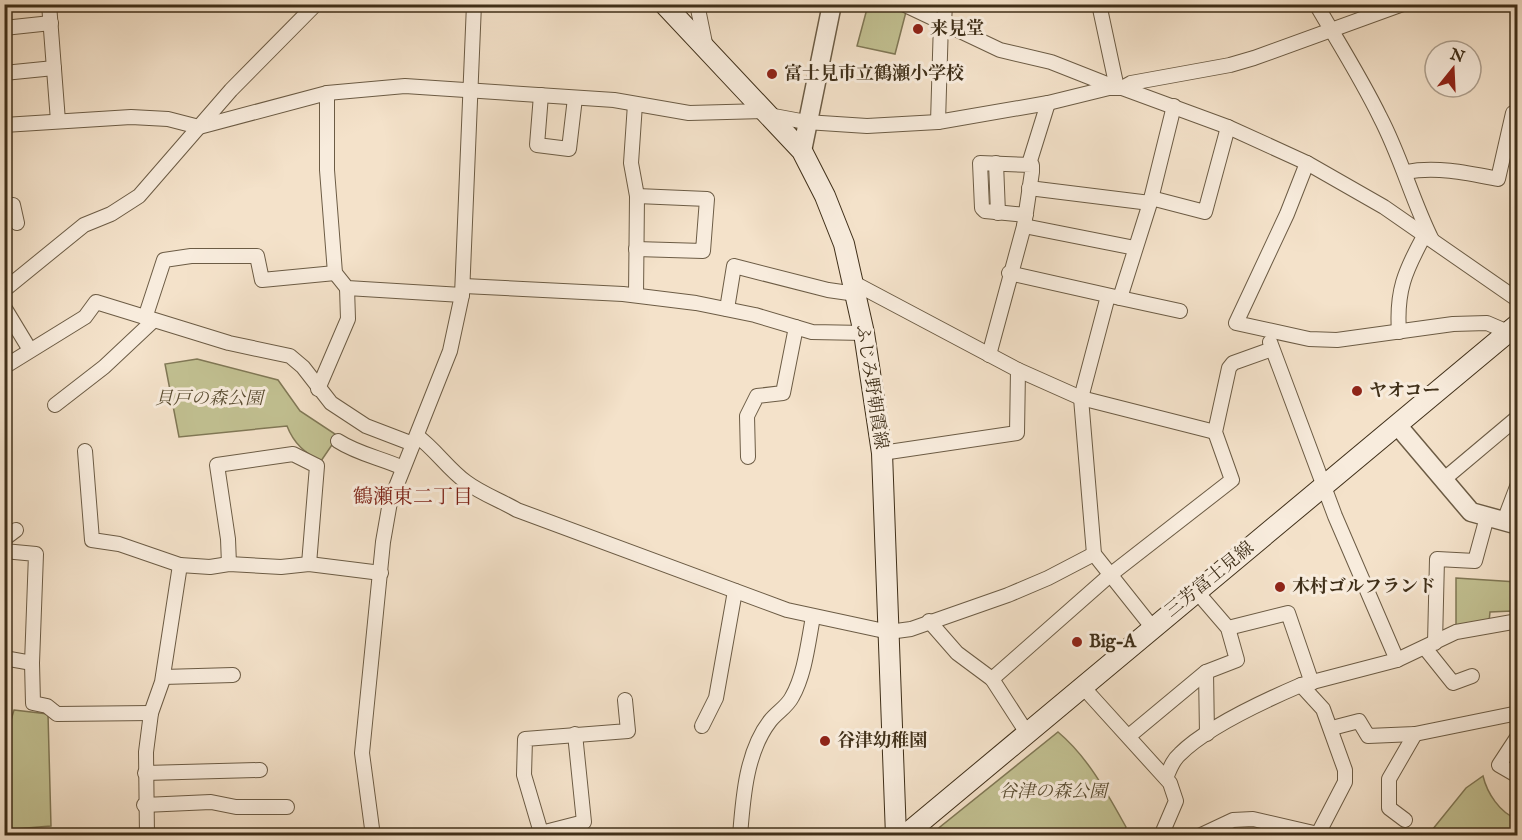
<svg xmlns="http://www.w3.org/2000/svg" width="1522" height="840" font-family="'IM FELL English','Noto Serif JP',serif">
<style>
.green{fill:#c2c192;stroke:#807856;stroke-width:1.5}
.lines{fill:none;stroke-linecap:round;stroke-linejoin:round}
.stream{stroke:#79847d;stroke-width:4}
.minor-casing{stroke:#6c5c45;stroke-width:16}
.tertiary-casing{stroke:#6c5c45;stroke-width:21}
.secondary-casing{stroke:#3f2f19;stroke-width:22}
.minor{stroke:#f8ecdd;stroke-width:14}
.tertiary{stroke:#f8ecdd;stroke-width:18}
.secondary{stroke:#f8ecdd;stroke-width:20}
.poi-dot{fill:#8f2418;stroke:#f8ecdd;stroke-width:2}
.labels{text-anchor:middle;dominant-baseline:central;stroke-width:6;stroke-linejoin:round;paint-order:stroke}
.poi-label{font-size:18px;font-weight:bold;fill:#3f2f19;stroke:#f8ecdd;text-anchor:start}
.street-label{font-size:18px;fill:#3f2f19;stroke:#f8ecdd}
.park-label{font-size:18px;font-style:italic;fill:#594c31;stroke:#f8ecdd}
.neighbourhood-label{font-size:20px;fill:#7a1f14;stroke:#f8ecdd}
</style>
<rect width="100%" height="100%" fill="#f4e2ca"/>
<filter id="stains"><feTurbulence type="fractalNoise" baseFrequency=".00333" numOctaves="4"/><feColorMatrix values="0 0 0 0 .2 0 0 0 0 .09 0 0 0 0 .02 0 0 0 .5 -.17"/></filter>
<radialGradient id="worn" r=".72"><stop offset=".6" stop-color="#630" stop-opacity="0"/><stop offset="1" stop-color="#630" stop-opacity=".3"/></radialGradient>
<!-- green -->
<g class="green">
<path d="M 868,5 L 894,5 L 907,8 L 895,54 L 857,46 Z"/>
<path d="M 197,359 L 278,380 L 300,411 L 338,436 L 321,461 C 305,453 294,444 287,426 L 179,437 L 165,364 Z"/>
<path d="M 1456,578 L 1517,582 L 1517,615 L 1512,614 L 1512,611 L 1490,612 L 1489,622 L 1456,630 Z"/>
<path d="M 14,710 L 48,714 L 51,826 L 15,829 L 15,835 L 5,836 L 5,726 L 9,727 Z"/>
<path d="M 1058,732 C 1088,757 1107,793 1126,827 L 1122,835 L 930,835 Z"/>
<path d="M 1483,776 C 1487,793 1500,813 1517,819 L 1517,835 L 1428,835 L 1466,788 Z"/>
</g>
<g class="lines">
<!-- stream -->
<path class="stream" d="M 1259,829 L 1293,836"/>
<defs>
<g id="minor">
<path d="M 49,4 L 58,121"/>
<path d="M 697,4 L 706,48"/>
<path d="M 903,4 L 1000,50 L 1051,62 L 1117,88"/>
<path d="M 1099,4 L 1117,88"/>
<path d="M 1316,4 C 1338,42 1361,78 1380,117 C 1401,157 1412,200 1432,240"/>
<path d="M 944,24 L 945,4"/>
<path d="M 4,28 L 51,23"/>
<path d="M 4,73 L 54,68"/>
<path d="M 1122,88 L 1131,83 L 1230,65 L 1254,58 L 1403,4"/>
<path d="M 327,93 L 327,170 L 335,273 L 347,288 L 462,295"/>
<path d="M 541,95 L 537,145 L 569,149 L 575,98"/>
<path d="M 635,104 L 631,163 L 637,196 L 636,295"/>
<path d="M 938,122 L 941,22"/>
<path d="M 4,125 L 131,117 L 168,119 L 199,127 L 327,93 L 405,86 L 614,100 L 689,113 L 765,111 L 774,116 L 806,122 L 867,126 L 938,122 L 1048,103 L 1109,88 L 1122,88 L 1228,127 L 1307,163 L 1384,207 L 1518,300"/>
<path d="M 996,163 L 998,213"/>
<path d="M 1307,163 L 1287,214 L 1236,323 L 1309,339 L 1337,340 L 1453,324 L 1487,323 L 1508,332"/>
<path d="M 1029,164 L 1048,103"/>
<path d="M 1406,172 C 1436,166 1468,173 1498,179 L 1513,113 L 1518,115"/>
<path d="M 1029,188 L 1150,203"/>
<path d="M 1151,198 L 1205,212 L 1228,127"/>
<path d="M 4,206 L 13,205 L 17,223"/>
<path d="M 1024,226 L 1135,248"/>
<path d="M 636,249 L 703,251 L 707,199 L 637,196"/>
<path d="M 1009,273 L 1120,298 L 1150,203 L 1174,106"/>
<path d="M 854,283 L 1018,370 L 1081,398 L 1215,432"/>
<path d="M 464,286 L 623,294 L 696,303 L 755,315 L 812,332 L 864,333"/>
<path d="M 4,290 L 84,225 L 111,214 L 139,196 L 231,90 L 316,4"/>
<path d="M 1108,296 L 1081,398 L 1094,554 L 1152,627"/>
<path d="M 1120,298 L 1180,311"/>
<path d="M 4,307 L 30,350"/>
<path d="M 727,309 L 734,266 L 828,290 L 856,294"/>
<path d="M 145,318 L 164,260 L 191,256 L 257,256 L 262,280 L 335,273"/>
<path d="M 1399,332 C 1396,291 1405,271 1424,236"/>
<path d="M 1270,342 L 1335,516 L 1397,660"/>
<path d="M 989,355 L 1024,226 L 1032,172 L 1032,165 L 980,163 L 982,208 L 985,211 L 1026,215"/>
<path d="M 4,367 L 85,317 L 96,302 L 229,343 L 290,356 L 303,367 L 331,403 L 366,426 L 413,444"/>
<path d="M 318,389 L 348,319 L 347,288"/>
<path d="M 55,405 L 104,367 L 153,321"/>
<path d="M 417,436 C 435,449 448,469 466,482 C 482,494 500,500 517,510 L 787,610 L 889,632 L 911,629 L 1008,595 L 1048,578 L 1094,554"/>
<path d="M 338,441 C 358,454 381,458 403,468"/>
<path d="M 85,451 L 92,540 L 119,544 L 180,565"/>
<path d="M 882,453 L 1017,433 L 1018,370"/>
<path d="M 748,457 L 747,416 L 757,396 L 783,393 L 796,327"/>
<path d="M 1443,480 L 1518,417"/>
<path d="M 1504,521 L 1518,484"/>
<path d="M 4,539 L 16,530"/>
<path d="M 4,551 L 36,554 L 32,663 L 33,703 L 47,706 L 57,714 L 151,713"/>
<path d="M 229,564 L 228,539 L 217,465 L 293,454 L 317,466 L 309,564"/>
<path d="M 929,621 L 957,653 L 992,679 L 1027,733"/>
<path d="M 1228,628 L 1288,613 L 1312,683"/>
<path d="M 1435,643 L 1437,559 L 1475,561 L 1487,517"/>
<path d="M 1425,648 L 1453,683 L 1472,676"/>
<path d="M 4,658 L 32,663"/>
<path d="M 1206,672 L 1207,734"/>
<path d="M 163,677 L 233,675"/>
<path d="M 992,679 L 1110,575 L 1232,480 L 1215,432 L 1229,368 L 1233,363 L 1272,349"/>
<path d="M 1083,687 L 1170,783 L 1176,801 L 1161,836"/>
<path d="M 702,726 L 716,698 L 735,591"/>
<path d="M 1332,728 L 1359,721 L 1368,736 L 1415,734 L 1518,713"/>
<path d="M 1129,736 L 1206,672 L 1237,660 L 1228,628 L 1197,592"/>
<path d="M 1518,736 L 1499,765 L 1518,776"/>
<path d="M 145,773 L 260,770"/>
<path d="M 1166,778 C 1170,769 1172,761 1180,754 C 1206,728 1266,700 1301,685 L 1397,660 L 1456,632 L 1518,621"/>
<path d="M 144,805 L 211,802 L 236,807 L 287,807"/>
<path d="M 1405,820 L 1389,808 L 1389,779 L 1415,734"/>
<path d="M 541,833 L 584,822 L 575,734"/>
<path d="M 147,836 L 146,752 L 151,713 L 162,682 L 180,565 L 210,567 L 229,564 L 281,567 L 309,564 L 381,573"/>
<path d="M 373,836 L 362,753 L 383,542 L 390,502 L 450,351 L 462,295 L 474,4"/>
<path d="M 542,836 L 524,775 L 525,739 L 628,731 L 625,700"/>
<path d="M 740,836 C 743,798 746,752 770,721 C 777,712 787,707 792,697 C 805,674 808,643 813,617"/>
<path d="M 1199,836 L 1233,820 L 1253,819 L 1318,834 L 1345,782 L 1345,770 L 1323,709 L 1301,685"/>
</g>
<g id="tertiary">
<path d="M 802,151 L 832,4"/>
<path d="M 1398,426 L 1471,512 L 1518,525"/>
</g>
<g id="secondary">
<path d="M 664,4 L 802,151 L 825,196 L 844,244 L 864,333 L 882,453 L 896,836"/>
<path d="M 904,836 L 1518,324"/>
</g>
</defs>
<!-- minor casing -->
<use href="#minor" class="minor-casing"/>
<!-- tertiary casing -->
<use href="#tertiary" class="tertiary-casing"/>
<!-- secondary casing -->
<use href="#secondary" class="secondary-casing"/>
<!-- minor -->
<use href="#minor" class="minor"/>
<!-- tertiary -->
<use href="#tertiary" class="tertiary"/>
<!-- secondary -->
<use href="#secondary" class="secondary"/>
</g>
<!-- markers -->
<g class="poi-dot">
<circle cx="918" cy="29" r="6"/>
<circle cx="772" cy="74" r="6"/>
<circle cx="1357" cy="391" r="6"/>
<circle cx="1280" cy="587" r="6"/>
<circle cx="1077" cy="642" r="6"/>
<circle cx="825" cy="741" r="6"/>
</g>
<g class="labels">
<!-- poi labels -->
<g class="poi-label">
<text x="930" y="29">来見堂</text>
<text x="784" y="74">富士見市立鶴瀬小学校</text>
<text x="1369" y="391">ヤオコー</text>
<text x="1292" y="587">木村ゴルフランド</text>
<text x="1089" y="642">Big-A</text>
<text x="837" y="741">谷津幼稚園</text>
</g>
<!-- street labels -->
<g class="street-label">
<text transform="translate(871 387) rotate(81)">ふじみ野朝霞線</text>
<text transform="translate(1210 580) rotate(-39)">三芳富士見線</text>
</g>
<!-- park labels -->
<g class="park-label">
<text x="209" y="399">貝戸の森公園</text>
<text x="1053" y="792">谷津の森公園</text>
</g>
<!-- neighbourhood labels -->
<g class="neighbourhood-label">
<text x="413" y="497">鶴瀬東二丁目</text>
</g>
</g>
<!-- margin -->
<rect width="1522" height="840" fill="none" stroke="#f4e2ca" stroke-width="24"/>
<rect x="6" y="6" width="1510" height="828" fill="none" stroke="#3f2f19" stroke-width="3"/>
<rect x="12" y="12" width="1498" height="816" fill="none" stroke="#3f2f19" stroke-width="1.5"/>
<!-- north arrow -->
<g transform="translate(1453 69) rotate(18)"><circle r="28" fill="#f8ecdd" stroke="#aea08f" stroke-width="1.5"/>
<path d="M0-4.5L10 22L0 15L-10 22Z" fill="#8f2418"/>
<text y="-9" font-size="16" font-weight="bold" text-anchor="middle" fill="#3f2f19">N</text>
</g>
<rect width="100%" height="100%" filter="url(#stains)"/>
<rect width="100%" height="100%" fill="url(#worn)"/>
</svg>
